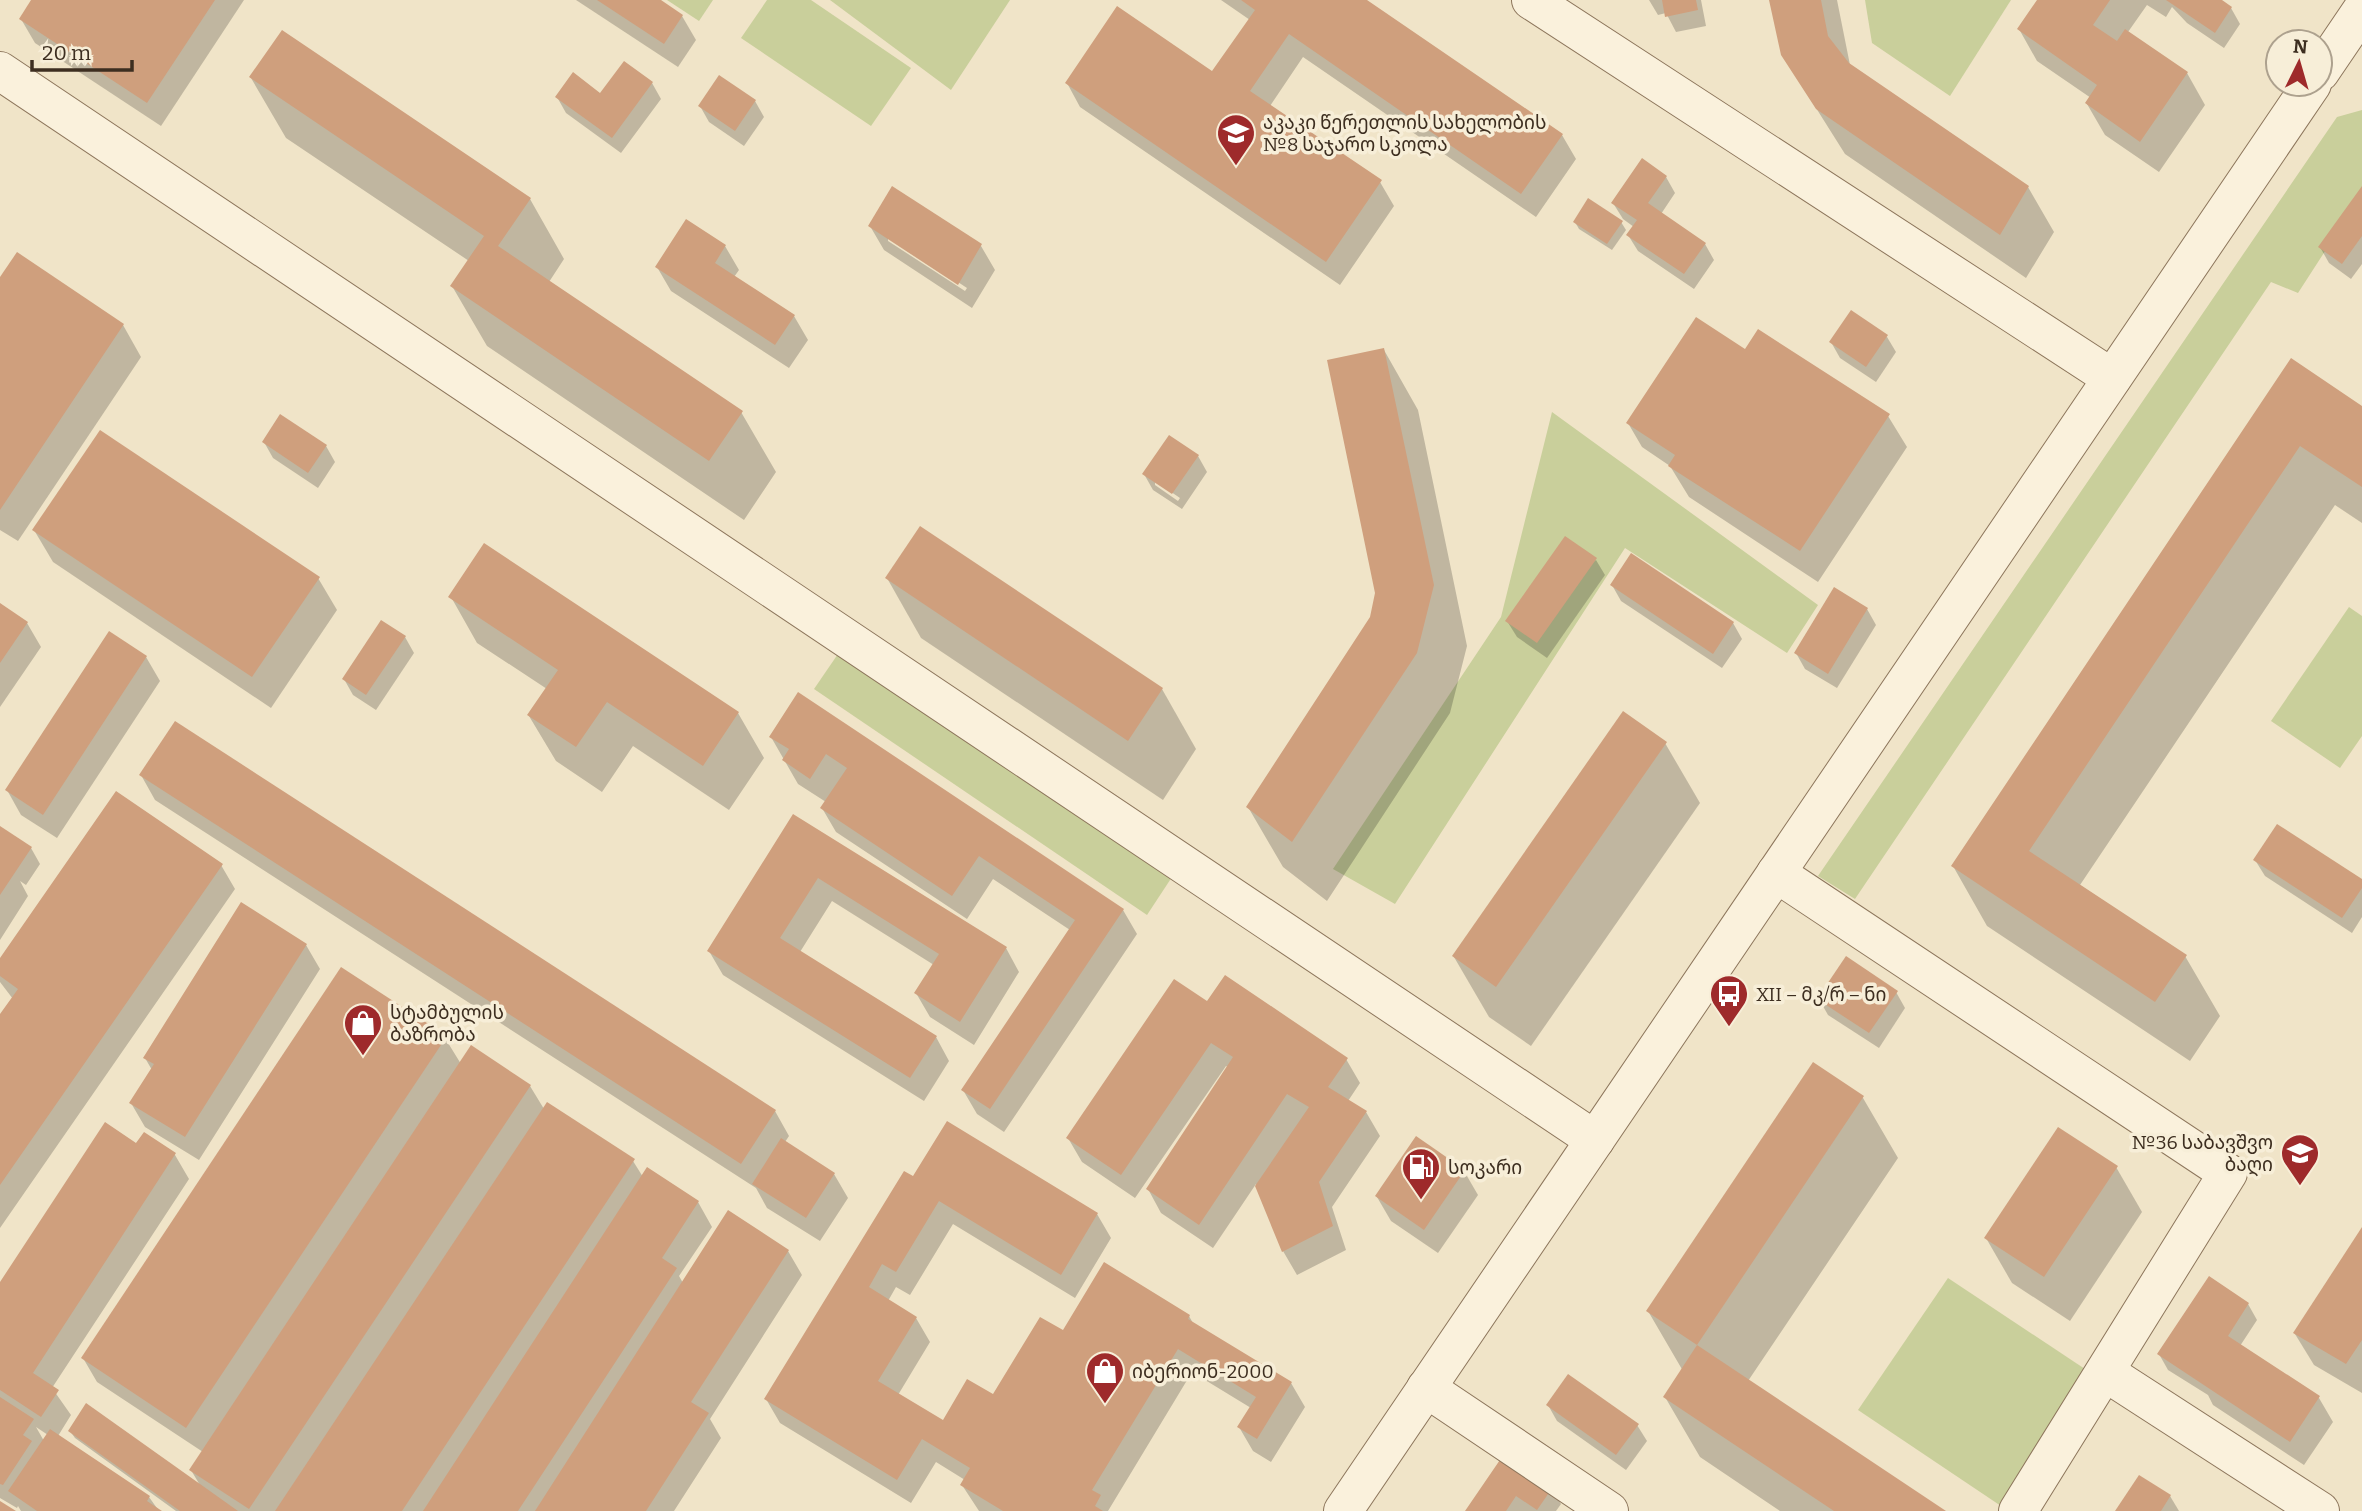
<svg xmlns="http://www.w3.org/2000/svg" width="2362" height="1511" font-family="Bitter,'Noto Sans Georgian',serif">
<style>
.green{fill:#c9cf9b}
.shadow{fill:#0003;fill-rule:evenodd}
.building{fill:#cf9f7d}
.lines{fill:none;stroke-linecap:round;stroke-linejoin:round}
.minor-casing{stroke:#8d765c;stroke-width:40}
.tertiary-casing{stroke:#8d765c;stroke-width:40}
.minor{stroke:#faf1dc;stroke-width:38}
.tertiary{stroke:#faf1dc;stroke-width:38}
.labels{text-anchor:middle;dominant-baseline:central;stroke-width:7;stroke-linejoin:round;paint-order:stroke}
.poi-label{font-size:19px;fill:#3d2e20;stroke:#f7eed8;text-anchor:start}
</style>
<rect width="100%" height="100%" fill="#f0e4c8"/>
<!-- green -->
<g class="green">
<path d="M 667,0 L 713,0 L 699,21 Z"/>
<path d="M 767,0 L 811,0 L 911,68 L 871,126 L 741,38 Z"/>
<path d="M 830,0 L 1010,0 L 951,90 Z"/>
<path d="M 1865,0 L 2011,0 L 1950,96 L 1872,43 Z"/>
<path d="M 2362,110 L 2362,194 L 2298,293 L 2271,282 L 1855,899 L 1818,876 L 2337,117 Z"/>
<path d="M 1552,412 L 1818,605 L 1787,653 L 1625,548 L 1395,904 L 1333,869 L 1501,617 Z"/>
<path d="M 2349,607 L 2362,616 L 2362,736 L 2340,768 L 2271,721 Z"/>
<path d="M 840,651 L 1172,877 L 1147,915 L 814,689 Z"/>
<path d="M 1948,1278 L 2091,1373 L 2001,1506 L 1858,1410 Z"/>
</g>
<!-- shadow -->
<g class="shadow">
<path d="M 33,0 L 244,0 L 161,126 L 35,43 L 21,19 Z"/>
<path d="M 576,0 L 658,0 L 682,16 L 696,40 L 678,67 Z"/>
<path d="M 1221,0 L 1364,0 L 1562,135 L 1576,159 L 1536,217 L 1303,57 L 1270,106 L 1380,182 L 1394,206 L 1340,285 L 1080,107 L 1067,83 L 1213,74 L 1250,20 Z"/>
<path d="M 1649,0 L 1701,0 L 1706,26 L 1676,32 L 1666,13 L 1658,15 Z"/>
<path d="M 1771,0 L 1837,0 L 1850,65 L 2028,187 L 2054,232 L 2026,278 L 1845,154 L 1782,54 Z"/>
<path d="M 2039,0 L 2219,0 L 2231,8 L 2240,24 L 2224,48 L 2187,23 L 2172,7 L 2166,17 L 2147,5 L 2128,32 L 2187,73 L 2205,105 L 2159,172 L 2105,135 L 2087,104 L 2091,98 L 2037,61 L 2019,29 Z"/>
<path d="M 251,78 L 530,199 L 564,259 L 549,282 L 741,412 L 776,472 L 744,520 L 487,346 L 452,286 L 469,261 L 286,138 Z"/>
<path d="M 652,83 L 661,99 L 621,153 L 566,113 L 557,97 L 600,95 Z"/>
<path d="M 755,101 L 764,117 L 744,146 L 709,122 L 700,106 Z"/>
<path d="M 1666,177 L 1675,193 L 1661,214 L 1705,244 L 1714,260 L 1694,289 L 1638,251 L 1628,235 L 1634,227 L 1623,219 L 1613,203 Z"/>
<path d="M 2362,189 L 2362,264 L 2351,279 L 2329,263 L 2320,247 Z"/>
<path d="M 1575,222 L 1621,222 L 1626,230 L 1612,250 L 1579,229 Z"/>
<path d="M 870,226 L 981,246 L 995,270 L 972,308 L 884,250 ZM 888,236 L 967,288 L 965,291 L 888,241 Z"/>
<path d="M 725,246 L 739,270 L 734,277 L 794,316 L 808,340 L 789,368 L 671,291 L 657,267 Z"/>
<path d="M 0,280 L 123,325 L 141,357 L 18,541 L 0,530 Z"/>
<path d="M 1887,337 L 1896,352 L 1876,382 L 1840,358 L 1831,342 Z"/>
<path d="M 1384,350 L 1418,410 L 1467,646 L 1450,713 L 1327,901 L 1283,867 L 1248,807 L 1372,618 L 1376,593 Z"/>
<path d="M 1745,351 L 1888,416 L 1907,447 L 1818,582 L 1689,497 L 1670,466 L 1642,447 L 1628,423 Z"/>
<path d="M 2291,361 L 2362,408 L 2362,523 L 2335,505 L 2080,885 L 2185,956 L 2220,1016 L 2190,1061 L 1987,926 L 1953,866 Z"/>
<path d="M 264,442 L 326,446 L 335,462 L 318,488 L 273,458 Z"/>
<path d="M 1198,456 L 1207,472 L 1182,509 L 1153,490 L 1144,474 ZM 1155,481 L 1180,498 L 1178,501 L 1155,485 Z"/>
<path d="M 34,530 L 318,578 L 337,610 L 271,708 L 53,562 Z"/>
<path d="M 1596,560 L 1605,575 L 1547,658 L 1517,637 L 1507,621 Z"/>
<path d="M 887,578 L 1162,689 L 1196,749 L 1163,800 L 921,638 Z"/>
<path d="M 1612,585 L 1733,623 L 1742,639 L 1722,668 L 1621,601 Z"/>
<path d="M 451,597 L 738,713 L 764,758 L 729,810 L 633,746 L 602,792 L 556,761 L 529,716 L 547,689 L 477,643 Z"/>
<path d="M 0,605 L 27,623 L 41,647 L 0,707 Z"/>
<path d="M 1867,609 L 1876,625 L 1837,688 L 1805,669 L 1796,653 Z"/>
<path d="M 405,637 L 414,653 L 376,710 L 353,695 L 344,679 Z"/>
<path d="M 146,657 L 160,681 L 57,838 L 21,815 L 7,790 Z"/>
<path d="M 799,695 L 1123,910 L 1137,934 L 1004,1132 L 977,1114 L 963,1090 L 1070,930 L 993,879 L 967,919 L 836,832 L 822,808 L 826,802 L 798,784 L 771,737 Z"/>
<path d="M 1665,743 L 1700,803 L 1531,1046 L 1489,1017 L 1454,957 Z"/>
<path d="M 141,775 L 775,1111 L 789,1136 L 785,1142 L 834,1174 L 848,1198 L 820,1241 L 767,1208 L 756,1188 L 155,800 Z"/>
<path d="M 793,817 L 1006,948 L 1019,972 L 974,1045 L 930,1017 L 916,993 L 934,965 L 832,901 L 800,952 L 936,1037 L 949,1061 L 924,1101 L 723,975 L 709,951 Z"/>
<path d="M 0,828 L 31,848 L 40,864 L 26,885 L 20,881 L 28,896 L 0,940 Z"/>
<path d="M 2255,860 L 2362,881 L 2362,917 L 2352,933 L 2265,876 Z"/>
<path d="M 221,865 L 235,889 L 0,1228 L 0,1017 L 13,999 L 0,982 L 0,961 Z"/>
<path d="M 306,945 L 320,969 L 199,1160 L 145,1127 L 131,1103 L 152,1070 L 145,1058 Z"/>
<path d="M 1896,992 L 1905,1008 L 1879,1048 L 1828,1015 L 1819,999 Z"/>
<path d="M 1208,1004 L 1346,1059 L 1360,1083 L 1348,1101 L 1366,1112 L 1380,1136 L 1332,1207 L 1346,1250 L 1297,1275 L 1283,1251 L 1256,1184 L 1213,1248 L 1161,1213 L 1148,1189 L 1229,1068 L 1226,1066 L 1135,1198 L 1082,1162 L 1068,1138 Z"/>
<path d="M 445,1038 L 461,1064 L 530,1086 L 544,1109 L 633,1161 L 643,1177 L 698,1202 L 712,1227 L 679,1276 L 683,1283 L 788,1251 L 802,1275 L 710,1419 L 721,1438 L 674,1511 L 176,1511 L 75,1438 L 70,1431 L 201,1487 L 191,1470 L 203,1452 L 97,1382 L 83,1358 Z"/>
<path d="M 1814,1064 L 1863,1098 L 1898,1158 L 1748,1381 L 1943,1511 L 1780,1511 L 1700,1457 L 1665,1397 L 1683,1371 L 1648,1311 Z"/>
<path d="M 144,1135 L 175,1155 L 189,1179 L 52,1388 L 71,1415 L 58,1436 L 149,1497 L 159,1511 L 21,1511 L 18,1506 L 17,1508 L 0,1498 L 0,1286 ZM 36,1427 L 48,1435 L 44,1441 Z"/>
<path d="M 2116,1167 L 2142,1212 L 2070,1321 L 2012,1283 L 1986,1238 Z"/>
<path d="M 1464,1171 L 1478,1195 L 1438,1253 L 1391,1221 L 1377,1197 Z"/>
<path d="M 914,1178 L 1097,1214 L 1111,1238 L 1075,1298 L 953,1224 L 910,1295 L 896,1287 L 888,1301 L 916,1318 L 930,1342 L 898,1395 L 943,1422 L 993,1396 L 1064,1333 L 1189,1316 L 1194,1325 L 1291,1383 L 1305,1407 L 1271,1462 L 1253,1451 L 1239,1427 L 1251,1408 L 1192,1372 L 1108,1511 L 979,1511 L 962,1485 L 965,1480 L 936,1462 L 911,1503 L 780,1423 L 766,1399 Z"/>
<path d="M 2362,1230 L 2362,1393 L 2314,1365 L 2295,1334 Z"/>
<path d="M 2248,1304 L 2257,1320 L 2240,1346 L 2319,1398 L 2333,1422 L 2304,1465 L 2213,1405 L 2208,1395 L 2168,1370 L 2159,1354 Z"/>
<path d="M 1548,1405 L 1637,1425 L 1647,1441 L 1626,1470 L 1557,1421 Z"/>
<path d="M 1505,1456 L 1551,1488 L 1561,1504 L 1556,1511 L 1467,1511 Z"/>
<path d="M 2140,1477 L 2170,1496 L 2179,1511 L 2117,1511 Z"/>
</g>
<!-- building -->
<g class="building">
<path d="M 31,0 L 215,0 L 147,103 L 19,19 Z"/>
<path d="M 597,0 L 661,0 L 683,15 L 664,44 Z"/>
<path d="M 1241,0 L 1367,0 L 1563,134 L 1521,194 L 1289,34 L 1250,91 L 1382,180 L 1326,262 L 1065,83 L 1117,6 L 1212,71 L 1255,10 Z"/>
<path d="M 1662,0 L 1696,0 L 1698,10 L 1665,17 Z"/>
<path d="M 1769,0 L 1821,0 L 1828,36 L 1849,63 L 2029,186 L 2000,235 L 1816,109 L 1781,55 Z"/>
<path d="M 2037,0 L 2110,0 L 2093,25 L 2117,41 L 2125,29 L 2188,72 L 2140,142 L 2085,103 L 2097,85 L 2017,29 Z"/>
<path d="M 2166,0 L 2222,0 L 2232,7 L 2215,33 Z"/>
<path d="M 282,30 L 531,198 L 498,246 L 743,411 L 709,461 L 450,286 L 484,236 L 249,77 Z"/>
<path d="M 624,61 L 653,82 L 612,138 L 555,97 L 573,72 L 600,93 Z"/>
<path d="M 719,75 L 756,100 L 735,131 L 698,106 Z"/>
<path d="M 1642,158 L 1667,176 L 1648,203 L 1706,243 L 1684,274 L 1626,235 L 1637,220 L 1611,203 Z"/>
<path d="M 892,186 L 982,244 L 958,285 L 868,226 Z"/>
<path d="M 2362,186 L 2362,236 L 2342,264 L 2318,247 Z"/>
<path d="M 1588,198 L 1623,221 L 1607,244 L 1573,222 Z"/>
<path d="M 686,219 L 726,245 L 715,263 L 795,315 L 775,345 L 655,267 Z"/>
<path d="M 17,252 L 124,324 L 0,510 L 0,277 Z"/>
<path d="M 1851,310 L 1888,335 L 1866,367 L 1829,342 Z"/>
<path d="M 1696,317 L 1745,349 L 1758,329 L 1890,414 L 1800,551 L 1668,466 L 1675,455 L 1626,423 Z"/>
<path d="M 1384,348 L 1434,585 L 1417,653 L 1292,842 L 1246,807 L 1370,617 L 1375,593 L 1327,360 Z"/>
<path d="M 2291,358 L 2362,406 L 2362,487 L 2300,446 L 2029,851 L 2187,955 L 2155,1002 L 1951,866 Z"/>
<path d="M 280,414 L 327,445 L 308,473 L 262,442 Z"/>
<path d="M 100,430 L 320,577 L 252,677 L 32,530 Z"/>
<path d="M 1169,435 L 1199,455 L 1172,494 L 1142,474 Z"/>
<path d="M 920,526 L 1163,688 L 1128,741 L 885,578 Z"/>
<path d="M 1565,536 L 1597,558 L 1537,643 L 1505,621 Z"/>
<path d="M 484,543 L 739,712 L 703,766 L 607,702 L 576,747 L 527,715 L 558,670 L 448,597 Z"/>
<path d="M 1631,553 L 1734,622 L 1713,654 L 1610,585 Z"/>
<path d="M 1834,587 L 1868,608 L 1828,674 L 1794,653 Z"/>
<path d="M 0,603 L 28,622 L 0,663 Z"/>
<path d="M 381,620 L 406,636 L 366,695 L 342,679 Z"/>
<path d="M 109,631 L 147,656 L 43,815 L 5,790 Z"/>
<path d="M 798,692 L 1124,909 L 990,1109 L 961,1090 L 1075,920 L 979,856 L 952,896 L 820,808 L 847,768 L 826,754 L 810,779 L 782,760 L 789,749 L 769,737 Z"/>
<path d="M 1623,711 L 1667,742 L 1496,987 L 1452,956 Z"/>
<path d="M 175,721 L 776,1110 L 741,1164 L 139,775 Z"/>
<path d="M 116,791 L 223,864 L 0,1185 L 0,1014 L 18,989 L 0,976 L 0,958 Z"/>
<path d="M 793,814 L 1007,947 L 960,1022 L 914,993 L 939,954 L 818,878 L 780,938 L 937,1036 L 910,1078 L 707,951 Z"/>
<path d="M 2277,824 L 2362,879 L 2362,888 L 2342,918 L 2253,860 Z"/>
<path d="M 0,826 L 32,847 L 0,895 Z"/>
<path d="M 241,902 L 307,944 L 185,1137 L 129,1103 L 154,1064 L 143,1058 Z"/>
<path d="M 1846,956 L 1898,991 L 1869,1033 L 1817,999 Z"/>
<path d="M 341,967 L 447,1036 L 186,1428 L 81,1358 Z"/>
<path d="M 1225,975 L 1348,1058 L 1328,1087 L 1367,1111 L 1319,1182 L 1333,1226 L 1282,1252 L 1255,1186 L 1309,1107 L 1287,1094 L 1199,1225 L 1146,1189 L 1233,1057 L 1211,1043 L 1121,1175 L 1066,1138 L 1174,979 L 1207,1001 Z"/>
<path d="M 471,1045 L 531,1085 L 249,1509 L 189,1470 Z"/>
<path d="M 1813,1062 L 1864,1096 L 1697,1345 L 1646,1311 Z"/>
<path d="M 547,1102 L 635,1159 L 402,1511 L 275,1511 Z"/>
<path d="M 947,1121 L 1098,1213 L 1061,1275 L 939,1201 L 896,1272 L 882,1264 L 869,1287 L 917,1317 L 878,1381 L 943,1420 L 967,1379 L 993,1394 L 1040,1317 L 1063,1330 L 1104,1262 L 1190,1315 L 1188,1319 L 1292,1382 L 1257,1439 L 1237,1427 L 1256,1397 L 1178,1349 L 1092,1490 L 1101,1495 L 1095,1506 L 1103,1511 L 1003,1511 L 960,1485 L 970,1468 L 922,1439 L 897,1480 L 764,1399 L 904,1171 L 913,1176 Z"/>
<path d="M 105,1122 L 136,1143 L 144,1132 L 176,1153 L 33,1373 L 59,1390 L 41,1417 L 0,1390 L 0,1282 Z"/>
<path d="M 2058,1127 L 2118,1166 L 2044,1277 L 1984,1238 Z"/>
<path d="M 1416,1136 L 1465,1170 L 1424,1230 L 1375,1196 Z"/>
<path d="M 781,1138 L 835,1173 L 806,1218 L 752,1184 Z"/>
<path d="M 647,1167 L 699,1201 L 662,1258 L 677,1268 L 518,1511 L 423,1511 Z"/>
<path d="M 728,1210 L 789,1250 L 691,1402 L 709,1413 L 646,1511 L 535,1511 Z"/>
<path d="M 2362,1227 L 2362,1340 L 2346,1364 L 2293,1333 Z"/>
<path d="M 2209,1276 L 2249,1303 L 2228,1336 L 2320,1396 L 2290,1442 L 2157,1354 Z"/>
<path d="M 1697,1345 L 1946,1511 L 1834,1511 L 1663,1397 Z"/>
<path d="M 1568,1374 L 1639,1424 L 1616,1455 L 1546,1405 Z"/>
<path d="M 0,1397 L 34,1419 L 23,1435 L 32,1441 L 3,1485 L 0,1484 Z"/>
<path d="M 86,1403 L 238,1511 L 180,1511 L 68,1431 Z"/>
<path d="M 50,1429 L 150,1496 L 147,1501 L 162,1511 L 37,1511 L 8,1491 Z"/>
<path d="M 1504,1454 L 1553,1487 L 1537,1510 L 1516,1496 L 1506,1511 L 1465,1511 Z"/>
<path d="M 2139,1475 L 2171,1495 L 2161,1511 L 2115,1511 Z"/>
<path d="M 0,1501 L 16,1511 L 0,1511 Z"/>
</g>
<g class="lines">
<defs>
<g id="minor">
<path d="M 1531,0 L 2112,378"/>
<path d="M 0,71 L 1595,1140"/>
<path d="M 1776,873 L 2228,1173 L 2018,1511"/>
<path d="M 2105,1372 L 2320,1511"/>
<path d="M 1426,1388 L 1609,1511"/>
</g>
<g id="tertiary">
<path d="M 2320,72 L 2362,10"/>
<path d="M 1343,1511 L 2312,84"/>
</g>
</defs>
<!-- minor casing -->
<use href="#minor" class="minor-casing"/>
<!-- tertiary casing -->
<use href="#tertiary" class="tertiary-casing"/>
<!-- minor -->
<use href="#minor" class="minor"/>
<!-- tertiary -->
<use href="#tertiary" class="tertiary"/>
</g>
<!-- icons -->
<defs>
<symbol id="school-pin" viewBox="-11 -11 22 30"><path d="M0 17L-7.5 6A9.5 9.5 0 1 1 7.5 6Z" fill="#9e2a2b" stroke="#f7eed8"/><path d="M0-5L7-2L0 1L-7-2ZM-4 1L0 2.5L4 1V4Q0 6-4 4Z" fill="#fff"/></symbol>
<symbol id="bus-pin" viewBox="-11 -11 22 30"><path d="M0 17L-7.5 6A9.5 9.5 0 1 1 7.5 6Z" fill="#9e2a2b" stroke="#f7eed8"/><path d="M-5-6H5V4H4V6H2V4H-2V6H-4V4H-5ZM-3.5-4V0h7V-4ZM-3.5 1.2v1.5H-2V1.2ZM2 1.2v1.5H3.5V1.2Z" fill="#fff"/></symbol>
<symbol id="shop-pin" viewBox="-11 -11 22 30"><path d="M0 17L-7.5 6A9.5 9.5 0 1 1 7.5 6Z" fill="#9e2a2b" stroke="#f7eed8"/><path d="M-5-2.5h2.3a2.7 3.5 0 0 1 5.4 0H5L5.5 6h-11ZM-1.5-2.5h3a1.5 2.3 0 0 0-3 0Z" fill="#fff"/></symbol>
<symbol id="fuel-pin" viewBox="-11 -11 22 30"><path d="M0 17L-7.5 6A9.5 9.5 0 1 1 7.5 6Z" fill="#9e2a2b" stroke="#f7eed8"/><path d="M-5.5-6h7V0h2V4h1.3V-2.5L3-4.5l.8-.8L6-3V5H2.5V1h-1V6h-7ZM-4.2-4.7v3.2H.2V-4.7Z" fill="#fff"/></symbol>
</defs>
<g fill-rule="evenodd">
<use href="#school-pin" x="1214" y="111" width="44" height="60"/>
<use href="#bus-pin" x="1707" y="972" width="44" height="60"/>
<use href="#shop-pin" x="341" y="1001" width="44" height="60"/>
<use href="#school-pin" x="2278" y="1131" width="44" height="60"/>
<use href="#fuel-pin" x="1399" y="1145" width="44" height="60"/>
<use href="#shop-pin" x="1083" y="1349" width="44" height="60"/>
</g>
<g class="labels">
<!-- poi labels -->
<g class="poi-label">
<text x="1263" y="122">აკაკი წერეთლის სახელობის<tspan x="1263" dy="22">№8 საჯარო სკოლა</tspan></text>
<text x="1756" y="994">XII – მკ/რ – ნი</text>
<text x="390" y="1012">სტამბულის<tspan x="390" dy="22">ბაზრობა</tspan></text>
<text x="2273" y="1142" text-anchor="end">№36 საბავშვო<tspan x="2273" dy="22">ბაღი</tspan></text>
<text x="1448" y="1167">სოკარი</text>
<text x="1132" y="1371">იბერიონ-2000</text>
</g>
</g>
<!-- north arrow -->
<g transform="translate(2299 63) rotate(5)"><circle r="33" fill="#f7eed8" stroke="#ada18e" stroke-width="2"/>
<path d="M0-5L12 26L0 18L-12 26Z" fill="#9e2a2b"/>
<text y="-10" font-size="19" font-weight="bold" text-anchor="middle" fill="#3d2e20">N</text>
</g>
<!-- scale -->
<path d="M32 60v10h100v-10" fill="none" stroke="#3d2e20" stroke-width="3.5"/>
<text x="42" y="60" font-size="21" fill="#3d2e20" stroke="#f7eed8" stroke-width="5" paint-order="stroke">20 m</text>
</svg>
